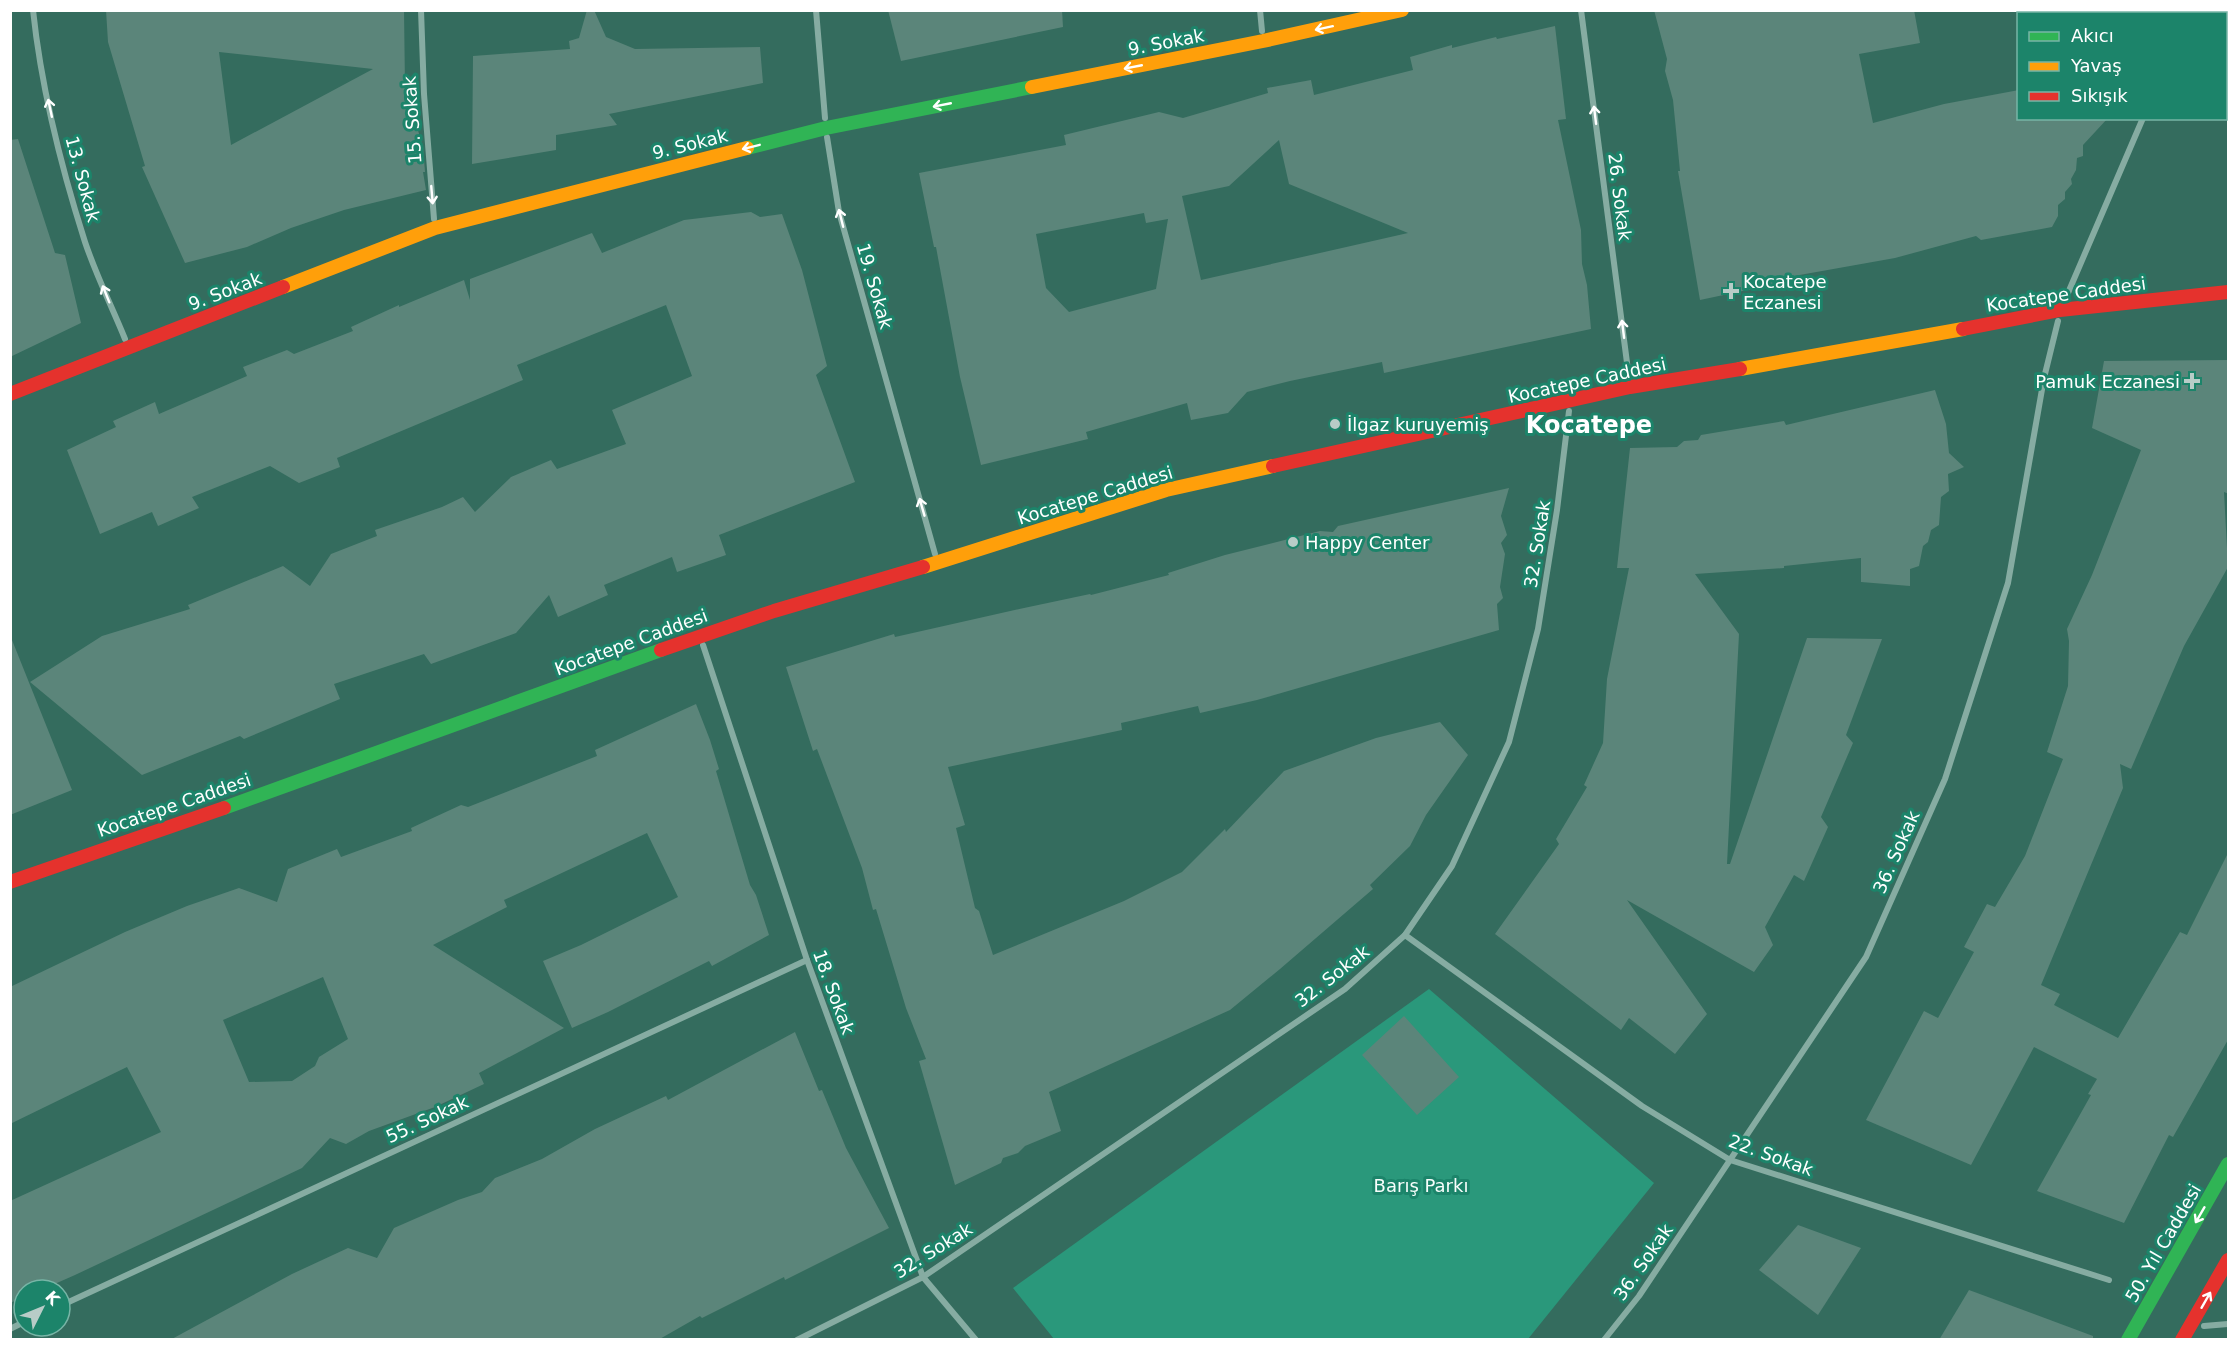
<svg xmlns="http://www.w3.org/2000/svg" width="2239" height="1350" font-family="'DejaVu Sans',sans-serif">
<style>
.green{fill:#2a987b}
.building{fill:#5b857a;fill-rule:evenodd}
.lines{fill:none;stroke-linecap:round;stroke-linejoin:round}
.street{stroke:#86aca2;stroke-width:6}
.fast{stroke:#30b455;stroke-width:14}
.slow{stroke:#ff9f0a;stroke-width:14}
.jam{stroke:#e5322d;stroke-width:14}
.oneway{stroke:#fff}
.poi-dot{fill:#b8ccc7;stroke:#1c846a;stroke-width:2}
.labels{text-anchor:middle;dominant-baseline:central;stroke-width:6;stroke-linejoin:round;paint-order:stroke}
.street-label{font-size:18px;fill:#fff;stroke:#1c846a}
.poi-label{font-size:18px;fill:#fff;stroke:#1c846a;text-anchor:start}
.park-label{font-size:18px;fill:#f7fefc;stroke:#1c846a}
.district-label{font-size:24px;font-weight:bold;fill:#fff;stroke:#1c846a}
</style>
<rect width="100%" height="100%" fill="#346c5e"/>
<!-- green -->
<path class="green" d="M 1429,989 L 1654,1183 L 1528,1339 L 1054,1339 L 1013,1288 Z"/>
<!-- building -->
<g class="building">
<path d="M 106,10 L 404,10 L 405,87 L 423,147 L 425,172 L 423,172 L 426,190 L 344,210 L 291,228 L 247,247 L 185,263 L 142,167 L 145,166 L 108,42 ZM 219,52 L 373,69 L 231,145 Z"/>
<path d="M 587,10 L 594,10 L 606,37 L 635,49 L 760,47 L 763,83 L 609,114 L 617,125 L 556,135 L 556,150 L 472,164 L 473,56 L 570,49 L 569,41 L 579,38 Z"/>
<path d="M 888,10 L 1062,10 L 1063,27 L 901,61 Z"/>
<path d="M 1654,10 L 1914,10 L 1920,43 L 1859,54 L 1873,123 L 1944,104 L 2019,90 L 2019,118 L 2108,118 L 2083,145 L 2083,156 L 2077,158 L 2076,170 L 2071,179 L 2072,184 L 2065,192 L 2065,199 L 2058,205 L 2058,216 L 2052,227 L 1981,240 L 1976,236 L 1895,258 L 1794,276 L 1794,280 L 1700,300 L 1678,171 L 1680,171 L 1673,100 L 1665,71 L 1667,59 Z"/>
<path d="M 1555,26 L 1566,119 L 1558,120 L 1581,230 L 1582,264 L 1587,285 L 1591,329 L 1384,373 L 1382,362 L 1290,381 L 1247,392 L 1228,413 L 1191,420 L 1187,403 L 1086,432 L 1088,439 L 981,465 L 960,377 L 936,247 L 934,247 L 919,173 L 1066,145 L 1064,135 L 1159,112 L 1183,118 L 1268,93 L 1267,88 L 1311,80 L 1314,95 L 1413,70 L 1410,57 L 1452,45 L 1452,48 L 1496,37 L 1497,39 ZM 1279,140 L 1289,184 L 1408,233 L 1201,280 L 1182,196 L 1229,186 ZM 1144,213 L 1146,223 L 1168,219 L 1156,289 L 1069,312 L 1046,288 L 1036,234 Z"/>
<path d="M 18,139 L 55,253 L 65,255 L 81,323 L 10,357 L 10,140 Z"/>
<path d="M 751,212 L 760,217 L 782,214 L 802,270 L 827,366 L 816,375 L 855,482 L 719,535 L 726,555 L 677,572 L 672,557 L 604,585 L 608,595 L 558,617 L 549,595 L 516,633 L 431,664 L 424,654 L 334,684 L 340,699 L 244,739 L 240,736 L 142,775 L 30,682 L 102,636 L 190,609 L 188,605 L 283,566 L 310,586 L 331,554 L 377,536 L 375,530 L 442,507 L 463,497 L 475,512 L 511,477 L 551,460 L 557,469 L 626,444 L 612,410 L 692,376 L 666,305 L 517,365 L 523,380 L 337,458 L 340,467 L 299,483 L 270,466 L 192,497 L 199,508 L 158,526 L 152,512 L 100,534 L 67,450 L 116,427 L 113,421 L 155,402 L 159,414 L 247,376 L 243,367 L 287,350 L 294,354 L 353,331 L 351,327 L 399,305 L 399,307 L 464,280 L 470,300 L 470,279 L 592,233 L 602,253 L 684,220 Z"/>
<path d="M 2229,360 L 2229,494 L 2224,492 L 2228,567 L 2184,646 L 2131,769 L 2120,764 L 2123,788 L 2041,985 L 2060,994 L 2054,1005 L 2118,1038 L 2180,932 L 2187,935 L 2229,851 L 2229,1038 L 2173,1137 L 2169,1135 L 2124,1223 L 2037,1191 L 2091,1095 L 2088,1094 L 2097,1079 L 2034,1047 L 1971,1165 L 1866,1120 L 1924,1011 L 1938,1018 L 1974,952 L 1964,947 L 1987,904 L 1995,907 L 2025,856 L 2063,759 L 2047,752 L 2068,686 L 2069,641 L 2067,629 L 2092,575 L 2141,450 L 2092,428 L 2104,361 Z"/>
<path d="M 1935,390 L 1946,424 L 1949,453 L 1964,467 L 1948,474 L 1949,491 L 1941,497 L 1939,525 L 1931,530 L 1928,542 L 1923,546 L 1919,566 L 1910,569 L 1910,586 L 1861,582 L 1861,558 L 1784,566 L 1784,568 L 1695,574 L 1739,634 L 1727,864 L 1730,864 L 1807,638 L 1882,639 L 1846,735 L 1853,743 L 1821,817 L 1828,827 L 1804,881 L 1794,875 L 1765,927 L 1773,945 L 1754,972 L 1627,900 L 1707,1014 L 1675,1054 L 1629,1018 L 1621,1030 L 1495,934 L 1559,844 L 1556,839 L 1587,787 L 1584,785 L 1603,743 L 1607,679 L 1629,568 L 1617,568 L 1630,448 L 1677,447 L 1684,441 L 1698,440 L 1701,435 L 1784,421 L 1786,425 Z"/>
<path d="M 1509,488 L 1501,516 L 1507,535 L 1501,543 L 1505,554 L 1500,587 L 1503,598 L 1497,604 L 1499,630 L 1257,700 L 1200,713 L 1198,706 L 1121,723 L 1122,730 L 948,767 L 965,825 L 956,828 L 975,908 L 979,911 L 993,955 L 1124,901 L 1182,872 L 1225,829 L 1226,832 L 1284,771 L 1376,738 L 1440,722 L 1468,755 L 1426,815 L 1410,846 L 1370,885 L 1373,889 L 1280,969 L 1230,1010 L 1049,1092 L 1061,1131 L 1025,1146 L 1018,1153 L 1003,1158 L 1001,1163 L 955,1185 L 919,1061 L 926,1059 L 906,1008 L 876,909 L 873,910 L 862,868 L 817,749 L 813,751 L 786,667 L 894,634 L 895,637 L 1024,608 L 1090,594 L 1091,595 L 1169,575 L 1168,573 L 1225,555 L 1320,531 L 1333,532 L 1338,526 Z"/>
<path d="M 12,640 L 72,790 L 10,815 L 10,641 Z"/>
<path d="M 696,704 L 710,740 L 719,769 L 716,771 L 750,885 L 756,895 L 769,935 L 712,966 L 709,961 L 608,1012 L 572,1028 L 543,961 L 581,945 L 678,897 L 647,833 L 504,900 L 507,907 L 433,945 L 564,1028 L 479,1073 L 484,1084 L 435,1107 L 369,1131 L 346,1144 L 330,1138 L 302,1168 L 75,1275 L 41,1290 L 24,1290 L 24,1297 L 10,1303 L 10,1201 L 161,1132 L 127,1067 L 10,1124 L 10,987 L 125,932 L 187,906 L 239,888 L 277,902 L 288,869 L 337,849 L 341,857 L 412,831 L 411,828 L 461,805 L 468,807 L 597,756 L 595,750 ZM 323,977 L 348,1039 L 319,1057 L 315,1066 L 292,1081 L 249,1082 L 223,1020 Z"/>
<path d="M 1404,1016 L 1459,1077 L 1417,1115 L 1362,1055 Z"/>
<path d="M 795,1032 L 819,1091 L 822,1090 L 846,1148 L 889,1228 L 785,1280 L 784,1277 L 702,1318 L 700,1316 L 658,1340 L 170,1340 L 292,1274 L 348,1248 L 377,1258 L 394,1228 L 458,1200 L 482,1192 L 495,1178 L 542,1159 L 595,1129 L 666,1096 L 668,1100 Z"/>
<path d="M 1798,1225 L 1861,1248 L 1818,1315 L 1759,1270 Z"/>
<path d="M 1969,1290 L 2093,1336 L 2093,1340 L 1939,1340 Z"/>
</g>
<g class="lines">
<!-- street -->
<g class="street">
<path d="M 33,10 C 41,86 62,170 85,242 C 96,275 112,307 125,339"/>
<path d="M 421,10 L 424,94 L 434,219"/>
<path d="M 816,10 L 825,118"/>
<path d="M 1260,10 L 1262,31"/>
<path d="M 1581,10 L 1629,378"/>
<path d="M 2189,14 L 2190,10"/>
<path d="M 827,137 L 839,212 L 935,554"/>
<path d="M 2065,300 L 2143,118"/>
<path d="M 703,645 L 807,960 L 923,1277 L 976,1340"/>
<path d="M 1405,935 L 1642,1106 L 1730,1160 L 2109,1280"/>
<path d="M 60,1306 L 807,960"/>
<path d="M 2204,1326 L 2228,1324"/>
<path d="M 10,1329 L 24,1322"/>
<path d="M 797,1340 L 923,1277 L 1345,989 L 1405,935 L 1452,866 L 1509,742 L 1538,629 L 1557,510 L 1569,411"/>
<path d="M 1604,1340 L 1639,1296 L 1866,957 L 1945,779 L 2008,583 L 2044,378 L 2058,321"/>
</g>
<!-- fast -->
<g class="fast">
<path d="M 747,148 L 826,128 L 1032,87"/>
<path d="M 224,808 L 661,650"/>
<path d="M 2128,1340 L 2228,1164"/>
</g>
<!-- slow -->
<g class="slow">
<path d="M 1032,87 L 1263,41 L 1402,10"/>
<path d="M 283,287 L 435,228 L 747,148"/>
<path d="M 1740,369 L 1963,329"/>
<path d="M 923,567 L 1166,490 L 1273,466"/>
</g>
<!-- jam -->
<g class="jam">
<path d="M 1963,329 L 2060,310 L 2228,292"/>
<path d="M 10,394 L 283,287"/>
<path d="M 1273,466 L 1630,387 L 1740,369"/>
<path d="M 661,650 L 774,611 L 923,567"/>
<path d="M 10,882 L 224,808"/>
<path d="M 2182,1340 L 2228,1260"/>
</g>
</g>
<!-- one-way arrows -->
<defs><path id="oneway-shaft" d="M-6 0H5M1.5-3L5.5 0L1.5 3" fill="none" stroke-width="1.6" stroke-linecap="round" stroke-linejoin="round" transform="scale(1.5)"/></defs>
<g class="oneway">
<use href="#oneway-shaft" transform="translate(1324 28) rotate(168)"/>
<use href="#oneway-shaft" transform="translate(1133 67) rotate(169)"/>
<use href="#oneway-shaft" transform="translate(942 105) rotate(169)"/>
<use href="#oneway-shaft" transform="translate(50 108) rotate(-102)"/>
<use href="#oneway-shaft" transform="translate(1595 115) rotate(-97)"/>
<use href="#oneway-shaft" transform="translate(751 147) rotate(166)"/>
<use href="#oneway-shaft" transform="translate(432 195) rotate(85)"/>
<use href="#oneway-shaft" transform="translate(841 218) rotate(-104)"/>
<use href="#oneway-shaft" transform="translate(106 294) rotate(-112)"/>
<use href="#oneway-shaft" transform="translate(1623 329) rotate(-97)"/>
<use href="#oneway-shaft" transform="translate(922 507) rotate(-106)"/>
<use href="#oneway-shaft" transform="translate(2200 1215) rotate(120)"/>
<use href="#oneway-shaft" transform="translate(2206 1300) rotate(-60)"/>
</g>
<!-- markers -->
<g class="poi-dot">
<path d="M1728 282h6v6h6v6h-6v6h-6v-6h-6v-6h6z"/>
<path d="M2189 372h6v6h6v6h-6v6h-6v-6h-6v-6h6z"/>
<circle cx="1335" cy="424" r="6"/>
<circle cx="1293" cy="542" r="6"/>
</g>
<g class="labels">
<!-- street labels -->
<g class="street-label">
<text transform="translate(1166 42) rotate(-11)">9. Sokak</text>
<text transform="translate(412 120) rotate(-94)">15. Sokak</text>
<text transform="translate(690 144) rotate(-14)">9. Sokak</text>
<text transform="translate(83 179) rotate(75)">13. Sokak</text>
<text transform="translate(1620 197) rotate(83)">26. Sokak</text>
<text transform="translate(875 286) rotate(74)">19. Sokak</text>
<text transform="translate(225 291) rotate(-21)">9. Sokak</text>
<text transform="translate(2066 294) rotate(-8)">Kocatepe Caddesi</text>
<text transform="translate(1587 380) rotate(-12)">Kocatepe Caddesi</text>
<text transform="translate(1095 495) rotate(-17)">Kocatepe Caddesi</text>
<text transform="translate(1537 544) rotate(-81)">32. Sokak</text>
<text transform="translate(631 642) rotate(-20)">Kocatepe Caddesi</text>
<text transform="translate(174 805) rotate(-19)">Kocatepe Caddesi</text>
<text transform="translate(1896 852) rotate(-66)">36. Sokak</text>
<text transform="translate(1332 976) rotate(-38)">32. Sokak</text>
<text transform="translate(834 992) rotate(70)">18. Sokak</text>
<text transform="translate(427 1119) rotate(-25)">55. Sokak</text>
<text transform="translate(1771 1155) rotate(20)">22. Sokak</text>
<text transform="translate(2163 1243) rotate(-60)">50. Yıl Caddesi</text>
<text transform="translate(933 1250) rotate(-32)">32. Sokak</text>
<text transform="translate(1643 1262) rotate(-55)">36. Sokak</text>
</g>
<!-- poi labels -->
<g class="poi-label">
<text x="1743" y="281">Kocatepe<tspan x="1743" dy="21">Eczanesi</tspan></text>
<text x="2180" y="381" text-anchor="end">Pamuk Eczanesi</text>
<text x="1347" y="424">İlgaz kuruyemiş</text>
<text x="1305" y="542">Happy Center</text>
</g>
<!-- park labels -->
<g class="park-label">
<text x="1421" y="1185">Barış Parkı</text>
</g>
<!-- district labels -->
<g class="district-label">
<text x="1589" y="425">Kocatepe</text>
</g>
</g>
<!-- border -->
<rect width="2239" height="1350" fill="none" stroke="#ffffff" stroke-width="24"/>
<!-- legend -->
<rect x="2017" y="12" width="210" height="108" fill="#1c846a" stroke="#77b5a6" stroke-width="1.5"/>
<rect x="2029" y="32" width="30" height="9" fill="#30b455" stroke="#77b5a6" stroke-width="1.5"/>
<text x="2071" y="42" font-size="18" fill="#ffffff">Akıcı</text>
<rect x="2029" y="62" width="30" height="9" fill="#ff9f0a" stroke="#77b5a6" stroke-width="1.5"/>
<text x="2071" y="72" font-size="18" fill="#ffffff">Yavaş</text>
<rect x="2029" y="92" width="30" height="9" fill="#e5322d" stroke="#77b5a6" stroke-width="1.5"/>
<text x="2071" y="102" font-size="18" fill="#ffffff">Sıkışık</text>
<!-- north arrow -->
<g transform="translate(42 1308) rotate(47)"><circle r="28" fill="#1c846a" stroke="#77b5a6" stroke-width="1.5"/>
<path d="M0-4.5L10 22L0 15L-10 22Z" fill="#b8ccc7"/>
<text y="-9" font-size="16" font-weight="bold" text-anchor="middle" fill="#ffffff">K</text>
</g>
</svg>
